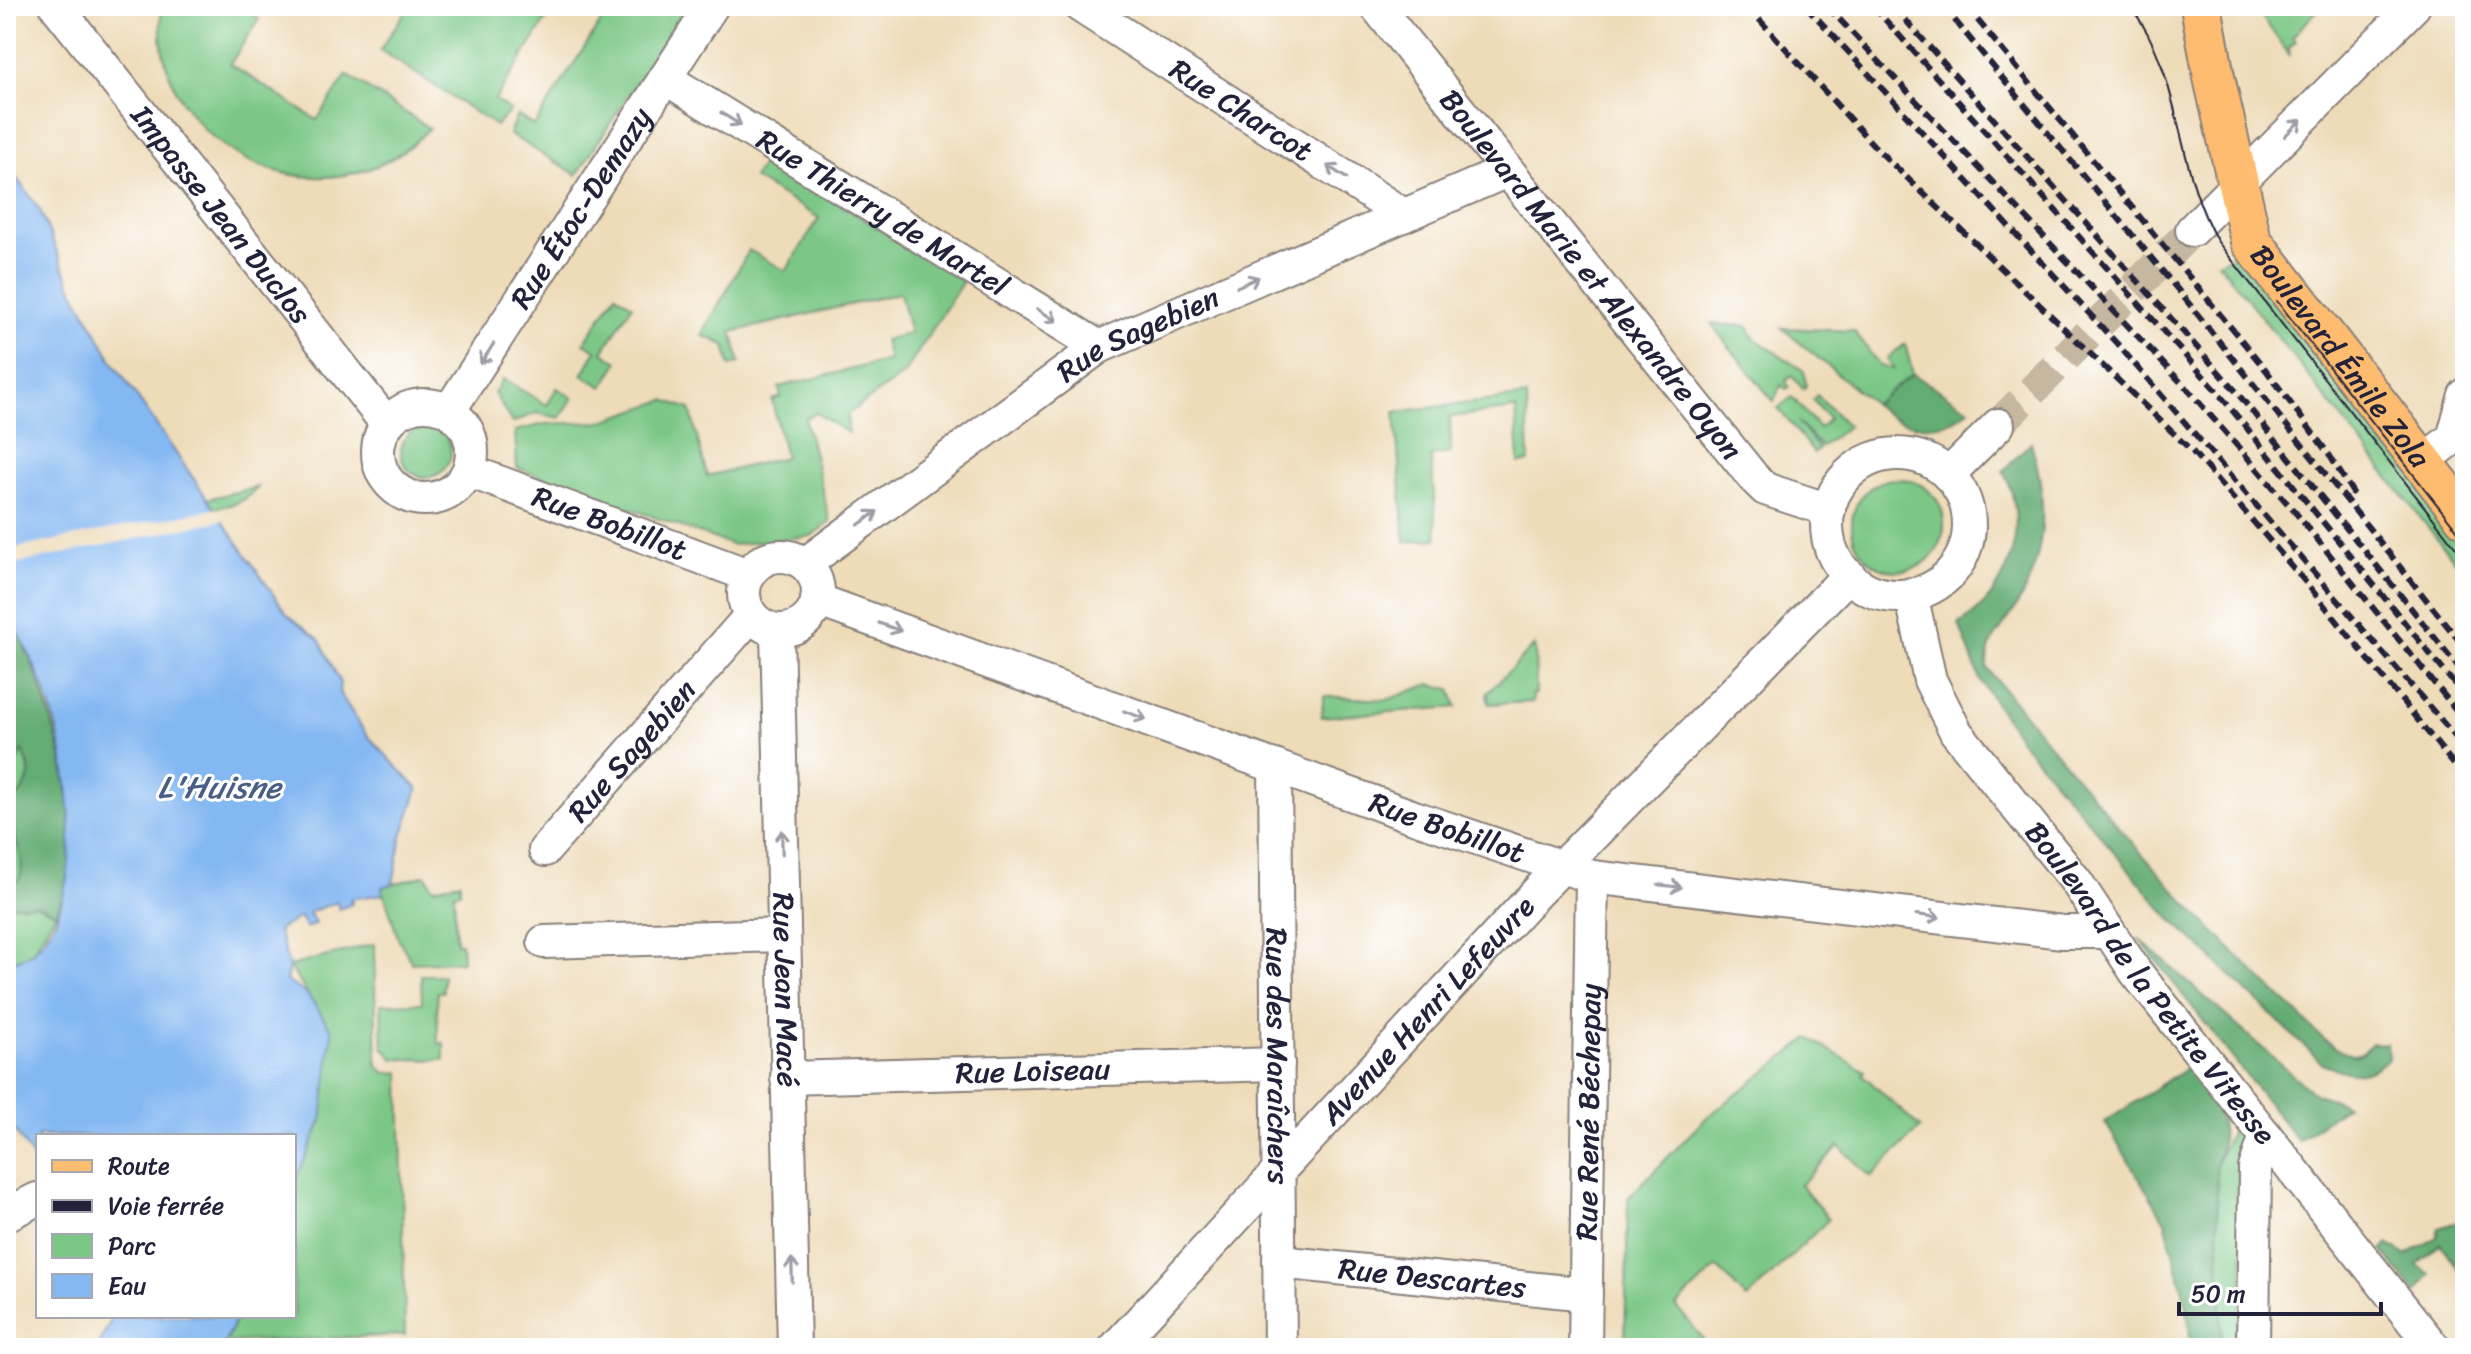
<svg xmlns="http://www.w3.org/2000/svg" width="2471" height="1354" font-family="Sriracha,sans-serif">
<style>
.green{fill:#7bc786;stroke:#4e7460;stroke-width:2}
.forest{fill:#64ac73;stroke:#436757;stroke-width:2}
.water{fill:#84b8f2;stroke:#536d96;stroke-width:2}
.pier{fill:#eedcb9}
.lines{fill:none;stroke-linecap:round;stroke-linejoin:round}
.minor-tunnel{stroke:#c5b7a0;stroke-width:32;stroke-dasharray:32 16;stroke-linecap:butt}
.minor-casing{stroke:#887f7a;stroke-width:36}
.major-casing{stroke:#887f7a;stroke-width:44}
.minor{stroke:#fff;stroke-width:32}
.major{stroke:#fdbc70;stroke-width:40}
.tram{stroke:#22223b;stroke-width:2}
.rail{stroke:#22223b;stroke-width:6;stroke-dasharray:12 6;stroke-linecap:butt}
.oneway{stroke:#9c9ca7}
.labels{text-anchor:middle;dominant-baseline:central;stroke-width:6;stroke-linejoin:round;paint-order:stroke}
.street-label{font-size:30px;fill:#22223b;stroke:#fff}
.water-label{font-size:32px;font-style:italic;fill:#495e84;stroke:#fff}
</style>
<rect width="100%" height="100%" fill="#fff"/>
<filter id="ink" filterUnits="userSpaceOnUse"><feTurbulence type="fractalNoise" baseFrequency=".0125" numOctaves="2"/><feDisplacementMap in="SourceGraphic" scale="16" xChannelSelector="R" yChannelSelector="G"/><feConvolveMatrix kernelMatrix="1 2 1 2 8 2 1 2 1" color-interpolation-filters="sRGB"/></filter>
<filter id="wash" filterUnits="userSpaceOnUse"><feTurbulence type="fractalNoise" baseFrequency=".006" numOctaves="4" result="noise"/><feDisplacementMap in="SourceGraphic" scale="32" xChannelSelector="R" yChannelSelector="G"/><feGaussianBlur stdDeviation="1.8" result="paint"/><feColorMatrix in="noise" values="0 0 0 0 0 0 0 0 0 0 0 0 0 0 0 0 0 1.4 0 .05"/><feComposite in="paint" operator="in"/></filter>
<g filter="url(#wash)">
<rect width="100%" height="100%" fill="#eedcb9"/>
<!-- green -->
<g class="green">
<path d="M 162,6 L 239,6 L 259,19 L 230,64 L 317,120 L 347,75 L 429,128 C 332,237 144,151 162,6 Z"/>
<path d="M 409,6 L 555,6 L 495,100 L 510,111 L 496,126 L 380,50 Z"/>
<path d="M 611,6 L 670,6 L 681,13 L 577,175 L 509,134 L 517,115 L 534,126 Z"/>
<path d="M 2322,6 L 2292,37 L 2296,41 L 2289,48 L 2290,56 L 2255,7 Z"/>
<path d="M 766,158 L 963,281 L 904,374 L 848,414 L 848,433 L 816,413 L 805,418 L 830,522 L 811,536 L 732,545 L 517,468 L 515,431 L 545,424 L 600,422 L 665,400 L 690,409 L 707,476 L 785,457 L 772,400 L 781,397 L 779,387 L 889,360 L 884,340 L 910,333 L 900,293 L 732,332 L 740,363 L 730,366 L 725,345 L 702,335 L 749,250 L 786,271 L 819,218 L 753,178 Z"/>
<path d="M 2246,249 L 2465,528 L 2465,574 L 2218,262 Z"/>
<path d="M 616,294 L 632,305 L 603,352 L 618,362 L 603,387 L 582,375 L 596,350 L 584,343 Z"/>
<path d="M 1711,324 L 1747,326 L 1754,338 L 1804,371 L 1806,386 L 1803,389 L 1792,376 L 1786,381 L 1789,387 L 1786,389 L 1781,385 L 1774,402 Z"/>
<path d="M 1782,328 L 1854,331 L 1880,366 L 1894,369 L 1887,359 L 1905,344 L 1913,374 L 1874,404 Z"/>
<path d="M 503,379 L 547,405 L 557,388 L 573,398 L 560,418 L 536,413 L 512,423 L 494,393 Z"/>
<path d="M 1817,395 L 1848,426 L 1821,447 L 1798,422 L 1819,449 L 1814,453 L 1778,408 L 1792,397 L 1819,428 L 1829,419 L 1813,400 Z"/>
<path d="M 1527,396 L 1529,462 L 1519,463 L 1516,409 L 1450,417 L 1451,453 L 1431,456 L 1437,539 L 1405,542 L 1395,412 Z"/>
<circle cx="426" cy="452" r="25"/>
<circle cx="1898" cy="525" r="46"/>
<path d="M 258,487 C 244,503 234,505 214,508 L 206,499 Z"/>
<path d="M 1535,645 L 1536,694 L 1533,694 L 1533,702 L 1489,704 L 1487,693 Z"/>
<path d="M 1430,684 L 1451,689 L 1457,707 L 1321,717 L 1324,696 L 1387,700 Z"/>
<path d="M 22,749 C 43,793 11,785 12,819 C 12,844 28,854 19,880 L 6,886 L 6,773 L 11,773 Z"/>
<path d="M 426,875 L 433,888 L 460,882 L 460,892 L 454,893 L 456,943 L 461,943 L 462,961 L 412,963 L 398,938 L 382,887 Z"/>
<path d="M 10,905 L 37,905 L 56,913 L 32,953 L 6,964 L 6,911 Z"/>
<path d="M 374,944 L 377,1065 L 385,1073 L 400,1072 L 405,1335 L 226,1342 L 237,1316 L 294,1316 L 294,1184 L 322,1120 L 332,1031 L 289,966 Z"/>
<path d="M 421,975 L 443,975 L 443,992 L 437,992 L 438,1043 L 444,1043 L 444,1060 L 394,1059 L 383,1047 L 381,1004 L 422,1003 Z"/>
<path d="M 1809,1038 L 1865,1071 L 1863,1075 L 1920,1128 L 1871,1177 L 1839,1146 L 1800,1185 L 1829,1219 L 1747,1299 L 1717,1267 L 1676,1306 L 1704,1340 L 1696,1348 L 1625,1348 L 1628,1198 L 1706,1118 Z"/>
<path d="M 2233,1126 L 2245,1141 L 2242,1348 L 2222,1348 L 2216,1164 Z"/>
</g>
<!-- forest -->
<g class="forest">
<path d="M 1913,374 L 1969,409 C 1945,435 1898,429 1874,404 Z"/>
<path d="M 2031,442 C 2049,502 2047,555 2015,609 C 2001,632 1986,640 1987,668 C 2083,786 2178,904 2291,1007 C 2307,1022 2330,1051 2352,1055 C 2361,1056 2367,1049 2372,1043 L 2387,1044 L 2388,1059 C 2363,1080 2353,1074 2324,1065 L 2168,916 L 2020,740 L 1980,680 L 1959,624 C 2011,593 2031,524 2003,471 Z"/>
<path d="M 6,610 C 49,684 94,832 56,913 L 37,905 L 10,905 L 6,911 L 6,886 L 19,880 C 28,855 12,844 12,819 C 11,787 43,788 22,750 L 11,773 L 6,773 Z"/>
<path d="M 2138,938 L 2312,1092 L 2347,1105 L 2298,1141 Z"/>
<path d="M 2187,1067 C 2214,1101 2233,1118 2216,1164 L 2222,1348 L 2191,1348 L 2187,1307 L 2165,1221 L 2105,1122 Z"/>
<path d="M 2458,1222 L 2463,1227 L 2465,1277 L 2440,1244 L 2417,1265 L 2430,1274 L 2416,1293 L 2382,1251 L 2388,1244 L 2406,1255 L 2437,1237 L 2438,1228 Z"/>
</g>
<!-- water -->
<g class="water">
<path d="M 6,164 L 40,210 L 71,286 L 113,362 L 287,614 L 319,639 L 340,682 L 339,692 L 366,734 L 418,789 L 402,836 L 393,884 L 382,887 L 384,894 L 350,899 L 352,904 L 339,909 L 337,902 L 309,912 L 315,924 L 306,928 L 300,917 L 278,930 L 289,966 L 286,981 L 307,994 L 332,1031 L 322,1120 L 294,1184 L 294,1136 L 38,1136 L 38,1165 L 6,1118 L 6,964 C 15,960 27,957 34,951 C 86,901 71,785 55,722 C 45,684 25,643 6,610 Z"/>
<path d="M 113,1316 L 237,1316 L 222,1348 L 97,1348 Z"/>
</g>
<!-- pier -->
<path class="pier" d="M 218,508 L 228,519 L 6,566 L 6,550 Z"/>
</g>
<g filter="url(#ink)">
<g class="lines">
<!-- minor-tunnel -->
<path class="minor-tunnel" d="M 1998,425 L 2192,230"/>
<defs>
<g id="minor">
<path id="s1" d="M 56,6 L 387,424"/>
<path id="s2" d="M 1080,6 L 1402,214"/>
<path id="s3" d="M 1376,6 L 1753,477 L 1765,489 L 1829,510"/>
<path id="s4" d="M 665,78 L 1099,347"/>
<path d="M 2192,230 L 2414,6"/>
<circle cx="425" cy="452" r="47"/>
<path id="s5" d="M 449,411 L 712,6"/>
<circle cx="1898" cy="525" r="71"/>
<path d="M 2422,462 L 2453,438 L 2465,395"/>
<path id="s6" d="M 469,471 L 748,575"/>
<path d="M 1948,475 L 1998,425"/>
<circle cx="781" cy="593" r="37"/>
<path id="s7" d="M 805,564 L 1099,347 L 1507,171"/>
<path id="s8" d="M 1911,594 L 1930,680 L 1956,732 L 2076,881 L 2135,971 L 2434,1348"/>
<path id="s9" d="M 817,600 L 1414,817 L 1592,877 L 2063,932 L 2107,932"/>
<path id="s10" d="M 777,630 L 794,1348"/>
<path id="s11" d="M 1275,766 L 1280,1348"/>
<path id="s12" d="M 545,850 L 751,615"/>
<path d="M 544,942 L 784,935"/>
<path id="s13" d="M 787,1078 L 1278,1064"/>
<path d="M 6,1215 L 37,1199"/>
<path id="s14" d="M 1279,1262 L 1586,1294"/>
<path id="s15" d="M 1115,1348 L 1538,891 L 1849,575"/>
<path id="s16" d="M 1585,1348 L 1592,877"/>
<path d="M 2253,1348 L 2255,1168 L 2266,1136"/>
</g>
<g id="major">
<path id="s17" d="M 2201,6 L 2214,77 L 2251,241 L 2465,517"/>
</g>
</defs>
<!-- minor casing -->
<use href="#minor" class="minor-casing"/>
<!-- major casing -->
<use href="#major" class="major-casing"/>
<!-- minor -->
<use href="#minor" class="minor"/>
<!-- major -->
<use href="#major" class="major"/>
<!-- tram -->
<g class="tram">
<path d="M 2130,6 C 2183,74 2175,169 2218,242 L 2465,559"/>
<path d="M 2277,301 L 2465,540"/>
</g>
<!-- rail -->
<g class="rail">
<path d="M 1747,6 L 1877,149 L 2192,451 L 2302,578 L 2465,778"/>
<path d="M 1806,6 L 2120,347 L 2465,748"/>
<path d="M 1827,6 L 2190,392 L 2295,512 L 2465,721"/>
<path d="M 1873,6 L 2215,389 L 2465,697"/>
<path d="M 1893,6 L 2234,389 L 2465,675"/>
<path d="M 1943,6 L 2178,290 L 2465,648"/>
<path d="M 1966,6 L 2266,370 L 2330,456 L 2356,498"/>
</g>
</g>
<!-- one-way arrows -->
<defs><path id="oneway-shaft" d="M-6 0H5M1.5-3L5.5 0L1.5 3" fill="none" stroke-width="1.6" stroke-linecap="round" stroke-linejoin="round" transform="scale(2)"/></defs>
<g class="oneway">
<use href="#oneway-shaft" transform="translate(731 119) rotate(32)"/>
<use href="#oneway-shaft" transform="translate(2293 128) rotate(-45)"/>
<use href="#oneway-shaft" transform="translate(1337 172) rotate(-147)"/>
<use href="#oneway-shaft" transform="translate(1248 282) rotate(-24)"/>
<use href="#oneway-shaft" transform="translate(1047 315) rotate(32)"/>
<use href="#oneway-shaft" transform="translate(487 354) rotate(123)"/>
<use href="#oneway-shaft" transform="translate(868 518) rotate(-36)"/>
<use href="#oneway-shaft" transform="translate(890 627) rotate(20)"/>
<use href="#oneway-shaft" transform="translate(1135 715) rotate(20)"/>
<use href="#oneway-shaft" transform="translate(782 842) rotate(-91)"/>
<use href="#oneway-shaft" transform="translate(1670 886) rotate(7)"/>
<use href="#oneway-shaft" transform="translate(1928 916) rotate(7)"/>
<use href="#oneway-shaft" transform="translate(792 1270) rotate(-91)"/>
</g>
</g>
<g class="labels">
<!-- street labels -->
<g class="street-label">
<text stroke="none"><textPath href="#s2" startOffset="192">Rue Charcot</textPath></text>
<text stroke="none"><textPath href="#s5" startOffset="242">Rue Étoc-Demazy</textPath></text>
<text stroke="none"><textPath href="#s4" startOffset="256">Rue Thierry de Martel</textPath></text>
<text stroke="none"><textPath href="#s1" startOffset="266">Impasse Jean Duclos</textPath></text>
<text stroke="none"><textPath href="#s3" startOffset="344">Boulevard Marie et Alexandre Oyon</textPath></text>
<text stroke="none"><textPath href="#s7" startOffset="406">Rue Sagebien</textPath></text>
<text stroke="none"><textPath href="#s17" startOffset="386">Boulevard Émile Zola</textPath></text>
<text stroke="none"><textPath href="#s6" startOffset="150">Rue Bobillot</textPath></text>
<text stroke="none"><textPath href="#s12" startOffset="132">Rue Sagebien</textPath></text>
<text stroke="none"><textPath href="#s9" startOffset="670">Rue Bobillot</textPath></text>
<text stroke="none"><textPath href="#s8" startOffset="464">Boulevard de la Petite Vitesse</textPath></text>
<text stroke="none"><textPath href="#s10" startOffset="360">Rue Jean Macé</textPath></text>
<text stroke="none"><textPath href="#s15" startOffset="460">Avenue Henri Lefeuvre</textPath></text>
<text stroke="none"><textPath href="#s11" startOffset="290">Rue des Maraîchers</textPath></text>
<text stroke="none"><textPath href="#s13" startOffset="246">Rue Loiseau</textPath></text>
<text stroke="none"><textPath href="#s16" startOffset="236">Rue René Béchepay</textPath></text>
<text stroke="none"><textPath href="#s14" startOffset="154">Rue Descartes</textPath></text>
</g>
<!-- water labels -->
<g class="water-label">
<text x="219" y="787">L'Huisne</text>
</g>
</g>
<!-- margin -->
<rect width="2471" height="1354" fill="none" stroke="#fff" stroke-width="32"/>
<!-- legend -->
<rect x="36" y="1134" width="260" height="184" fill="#ffffff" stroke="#a7a7b1" stroke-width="2"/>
<rect x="52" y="1160" width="40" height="12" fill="#fdbc70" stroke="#a7a7b1" stroke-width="2"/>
<text x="108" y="1174" font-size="24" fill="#22223b">Route</text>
<rect x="52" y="1200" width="40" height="12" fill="#22223b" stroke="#a7a7b1" stroke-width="2"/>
<text x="108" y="1214" font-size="24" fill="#22223b">Voie ferrée</text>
<rect x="52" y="1234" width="40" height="24" fill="#7bc786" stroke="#a7a7b1" stroke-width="2"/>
<text x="108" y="1254" font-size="24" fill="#22223b">Parc</text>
<rect x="52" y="1274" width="40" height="24" fill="#84b8f2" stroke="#a7a7b1" stroke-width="2"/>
<text x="108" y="1294" font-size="24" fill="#22223b">Eau</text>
<!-- scale -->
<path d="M2179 1302v12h202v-12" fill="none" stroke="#22223b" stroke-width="4"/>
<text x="2191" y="1302" font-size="24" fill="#22223b" stroke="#ffffff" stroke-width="6" paint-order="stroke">50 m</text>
</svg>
